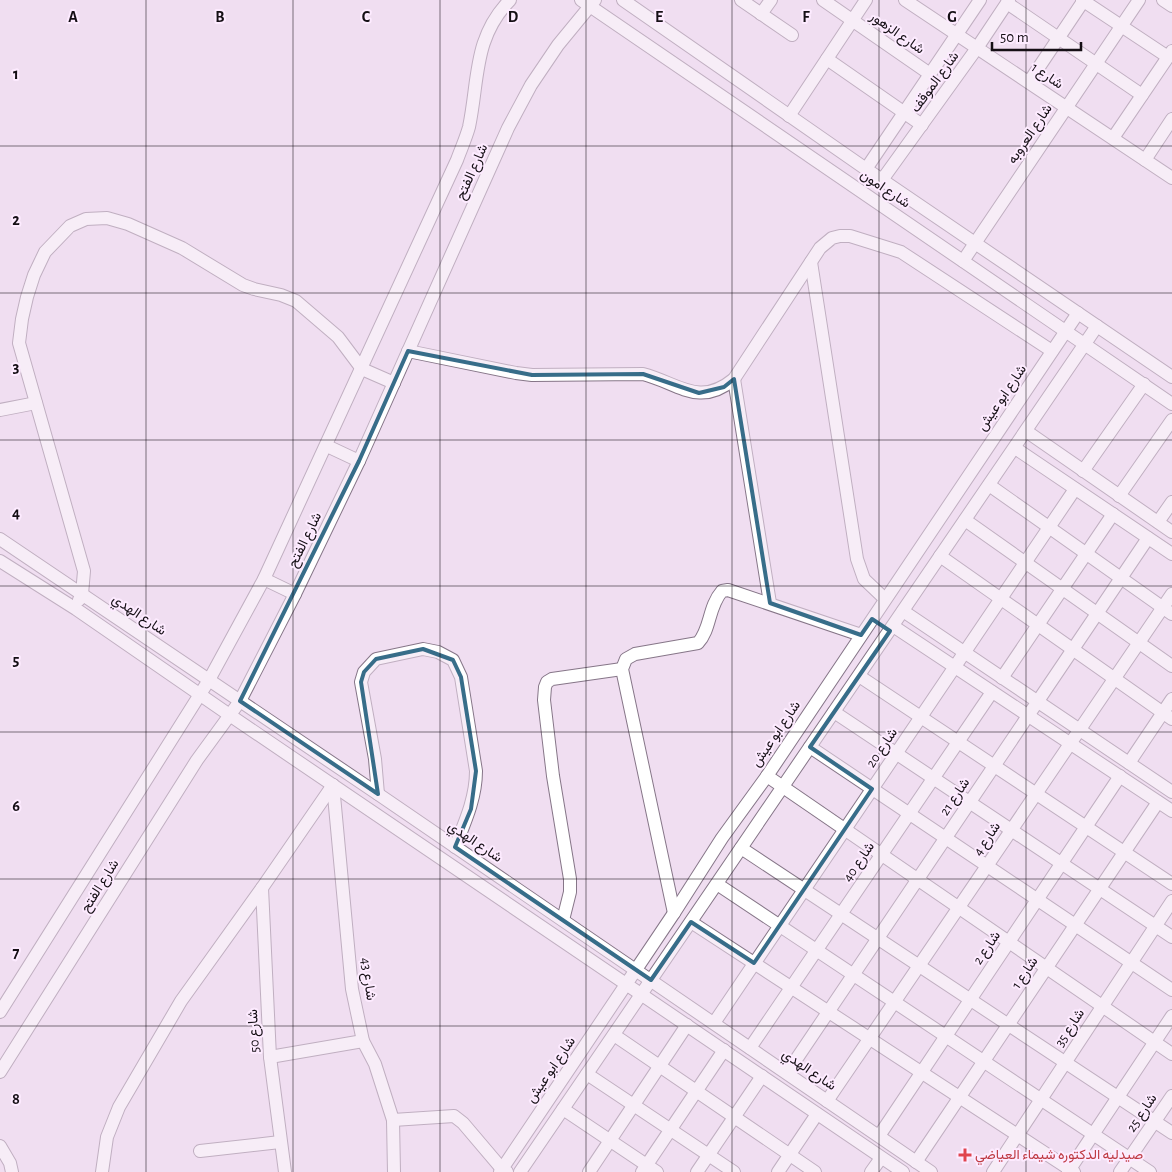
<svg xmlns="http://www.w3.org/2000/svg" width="1172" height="1172" font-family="'Alegreya Sans',Vazirmatn,sans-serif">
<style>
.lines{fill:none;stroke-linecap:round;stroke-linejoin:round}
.minor-casing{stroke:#867688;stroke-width:14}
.minor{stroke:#fff;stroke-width:12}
.marked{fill:none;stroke:#376d89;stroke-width:4;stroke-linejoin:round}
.grid{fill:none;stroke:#150f15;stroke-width:1;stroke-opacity:0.55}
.health-dot{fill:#e0444e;stroke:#fdebff;stroke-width:2}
.labels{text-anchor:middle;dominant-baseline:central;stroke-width:4;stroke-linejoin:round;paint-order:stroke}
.street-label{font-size:14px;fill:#150f15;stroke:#fdebff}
.health-label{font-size:14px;fill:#be3a42;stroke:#fdebff;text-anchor:start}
.grid-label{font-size:16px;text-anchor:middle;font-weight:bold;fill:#150f15;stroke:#fdebff;stroke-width:4;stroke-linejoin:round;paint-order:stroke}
</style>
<rect width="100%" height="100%" fill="#f0def1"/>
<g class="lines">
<defs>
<g id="minor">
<path d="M 581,0 L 1172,404"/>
<path d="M 623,0 L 866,169 L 1172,377"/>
<path d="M 741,0 L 792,35"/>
<path d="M 823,0 L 930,74"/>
<path d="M 905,0 L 1172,178"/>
<path d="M 1082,0 L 1168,57"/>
<path d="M 1163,0 L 1172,6"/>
<path d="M 1007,3 L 1142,95"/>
<path d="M 761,14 L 771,0"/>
<path d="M 827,59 L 922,125"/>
<path d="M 1029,82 L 1084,0"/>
<path d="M 789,116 L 866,0"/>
<path d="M 1113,138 L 1172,51"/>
<path d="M 1145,160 L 1172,119"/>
<path d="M 866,169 L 980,0"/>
<path d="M 882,180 L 977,48 L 1009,0"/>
<path d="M 963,261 L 1139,0"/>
<path d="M 811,262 L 857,559 L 864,579 L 885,599"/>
<path d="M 408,351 L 516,373 L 532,375 L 643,374 C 678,383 699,408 734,379 L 820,248 L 832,238 L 840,236 L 850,236 L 901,252 L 1052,351"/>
<path d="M 734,379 L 770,603"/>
<path d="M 0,410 L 36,403"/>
<path d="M 1026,431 L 1172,532"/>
<path d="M 327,446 L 359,461"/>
<path d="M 1015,448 L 1172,554"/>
<path d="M 1083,471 L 1144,384"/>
<path d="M 989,485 L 1172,614"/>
<path d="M 1119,496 L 1172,420"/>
<path d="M 965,520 L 1172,666"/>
<path d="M 1158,522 L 1172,502"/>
<path d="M 0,539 L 378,794 L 931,1172"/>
<path d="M 940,556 L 1172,719"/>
<path d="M 0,561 L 76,609 L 231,716 L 903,1172"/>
<path d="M 264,579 L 295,594"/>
<path d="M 79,600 L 82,594 L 84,571 L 19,343 L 22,319 L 27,297 L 34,275 L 45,252 L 70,226 L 86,219 L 107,218 L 128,224 L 182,248 L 243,285 L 254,289 L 281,295 L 296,301 L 338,337 L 362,369 L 394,383"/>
<path d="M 903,611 L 1172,792"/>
<path d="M 893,626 L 1172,811"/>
<path d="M 859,676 L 1172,884"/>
<path d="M 1002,678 L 1113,514"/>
<path d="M 834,712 L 1172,937"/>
<path d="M 810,747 L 1172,990"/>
<path d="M 1129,763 L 1172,699"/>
<path d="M 767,776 L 1172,1054"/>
<path d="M 333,785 L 352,989 L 363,1041 L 375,1064 L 393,1120 L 394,1172"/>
<path d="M 378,794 L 375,759 L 361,682 L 364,672 L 376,659 L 423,649 L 438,652 L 453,660 L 461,677 L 476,771 C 476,798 465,822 455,847"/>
<path d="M 741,848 L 1172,1133"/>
<path d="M 717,884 L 1150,1172"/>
<path d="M 262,888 L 270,1057 L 285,1172"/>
<path d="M 674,913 L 622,669 L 626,659 L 635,654 L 698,643 C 711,629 708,607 722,591 L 728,590 L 861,635"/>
<path d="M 563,920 L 570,892 L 570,879 L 553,776 L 544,700 L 545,687 L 547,682 L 552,679 L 622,669"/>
<path d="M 691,922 L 1074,1172"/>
<path d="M 0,1012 L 209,680 L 264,579 L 457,160 C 461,149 466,138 469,127 C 479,79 473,38 510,0"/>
<path d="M 714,1023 L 1075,489"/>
<path d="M 614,1035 L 815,1172"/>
<path d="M 750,1048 L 992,692"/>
<path d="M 270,1057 L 363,1041"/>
<path d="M 0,1072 L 197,760 L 240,701 L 295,594 L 359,461 L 508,128 L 531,85 L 558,45 L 595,0"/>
<path d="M 787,1073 L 1148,538"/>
<path d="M 587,1074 L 734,1172"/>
<path d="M 827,1101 L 1172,594"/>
<path d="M 563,1109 L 657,1172"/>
<path d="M 393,1120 L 454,1116 L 463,1123 L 502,1169 L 507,1172"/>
<path d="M 879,1136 L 1120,776"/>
<path d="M 0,1146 L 10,1163 L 12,1172"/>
<path d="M 200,1151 L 280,1142"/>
<path d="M 916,1162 L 1158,802"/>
<path d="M 102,1172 L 107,1137 L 119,1107 L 181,1001 L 262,888 L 333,785"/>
<path d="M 500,1172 L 674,913 L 722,838 L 767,776 L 1078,313"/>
<path d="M 520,1172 L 1097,326"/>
<path d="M 589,1172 L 687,1025"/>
<path d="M 642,1172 L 724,1050"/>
<path d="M 697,1172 L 762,1076"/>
<path d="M 778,1172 L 817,1114"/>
<path d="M 871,1172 L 881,1158"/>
<path d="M 993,1172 L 1172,901"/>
<path d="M 1068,1172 L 1172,1016"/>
<path d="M 1120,1172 L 1172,1096"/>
</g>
</defs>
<!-- minor casing -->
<use href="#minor" class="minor-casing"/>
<!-- minor -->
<use href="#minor" class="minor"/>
</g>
<!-- marked area -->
<path d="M0 0H1172V1172H0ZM 408,351 L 532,375 L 643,374 L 699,393 L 724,387 L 734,379 L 770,603 L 861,635 L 872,619 L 890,631 L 810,747 L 872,789 L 754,963 L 691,922 L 651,980 L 455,847 L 471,809 L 476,771 L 461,677 L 453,660 L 423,649 L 376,659 L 364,672 L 361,682 L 378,794 L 240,701 L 359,461 Z" fill="#f0def1" fill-opacity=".55" fill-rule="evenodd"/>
<path class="marked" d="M 408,351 L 532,375 L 643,374 L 699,393 L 724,387 L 734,379 L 770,603 L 861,635 L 872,619 L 890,631 L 810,747 L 872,789 L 754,963 L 691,922 L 651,980 L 455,847 L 471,809 L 476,771 L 461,677 L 453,660 L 423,649 L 376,659 L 364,672 L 361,682 L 378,794 L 240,701 L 359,461 Z"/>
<!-- grid -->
<path class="grid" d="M 146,0 L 146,1172M 293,0 L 293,1172M 440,0 L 440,1172M 586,0 L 586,1172M 732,0 L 732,1172M 879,0 L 879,1172M 1026,0 L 1026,1172M 0,146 L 1172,146M 0,293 L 1172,293M 0,440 L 1172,440M 0,586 L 1172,586M 0,732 L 1172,732M 0,879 L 1172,879M 0,1026 L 1172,1026"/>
<!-- markers -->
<path class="health-dot" d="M962.5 1147.5h5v5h5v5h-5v5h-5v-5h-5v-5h5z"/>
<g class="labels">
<!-- street labels -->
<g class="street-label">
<text transform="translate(897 33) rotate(35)">شارع الزهور</text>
<text transform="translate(1047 76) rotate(34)">شارع 1</text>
<text transform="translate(935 82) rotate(-54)">شارع الموقف</text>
<text transform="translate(1030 134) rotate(-56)">شارع العروبه</text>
<text transform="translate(472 172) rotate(-66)">شارع الفتح</text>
<text transform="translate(885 189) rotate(34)">شارع امون</text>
<text transform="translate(1002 398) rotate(-56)">شارع ابو عيش</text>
<text transform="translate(305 540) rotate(-64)">شارع الفتح</text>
<text transform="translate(139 615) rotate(34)">شارع الهدي</text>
<text transform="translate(776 734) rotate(-56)">شارع ابو عيش</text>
<text transform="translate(882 748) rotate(-56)">شارع 20</text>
<text transform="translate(955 797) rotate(-56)">شارع 21</text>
<text transform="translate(987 839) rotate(-56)">شارع 4</text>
<text transform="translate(475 842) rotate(34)">شارع الهدي</text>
<text transform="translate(859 862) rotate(-56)">شارع 40</text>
<text transform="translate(100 886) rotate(-58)">شارع الفتح</text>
<text transform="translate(987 948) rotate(-56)">شارع 2</text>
<text transform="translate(1025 973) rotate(-56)">شارع 1</text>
<text transform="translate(368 979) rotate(82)">شارع 43</text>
<text transform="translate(1070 1028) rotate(-57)">شارع 35</text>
<text transform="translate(254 1031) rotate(-93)">شارع 50</text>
<text transform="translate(551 1070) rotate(-56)">شارع ابو عيش</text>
<text transform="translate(809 1070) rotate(34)">شارع الهدي</text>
<text transform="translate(1142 1113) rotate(-56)">شارع 25</text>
</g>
<!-- health labels -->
<g class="health-label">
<text x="975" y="1155">صيدليه الدكتوره شيماء العياضي</text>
</g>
</g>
<g class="grid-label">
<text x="73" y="22">A</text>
<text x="220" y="22">B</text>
<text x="366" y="22">C</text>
<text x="513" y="22">D</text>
<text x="659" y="22">E</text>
<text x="806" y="22">F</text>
<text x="952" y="22">G</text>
<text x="16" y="79">1</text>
<text x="16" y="225">2</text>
<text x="16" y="372">3</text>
<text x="16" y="518">4</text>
<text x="16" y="665">5</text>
<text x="16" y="811">6</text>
<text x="16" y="958">7</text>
<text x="16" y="1104">8</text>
</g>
<!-- scale -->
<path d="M992 42v8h89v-8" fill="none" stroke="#150f15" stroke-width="2.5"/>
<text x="1000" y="42" font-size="15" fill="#150f15" stroke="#fdebff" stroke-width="4" paint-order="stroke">50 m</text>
</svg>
